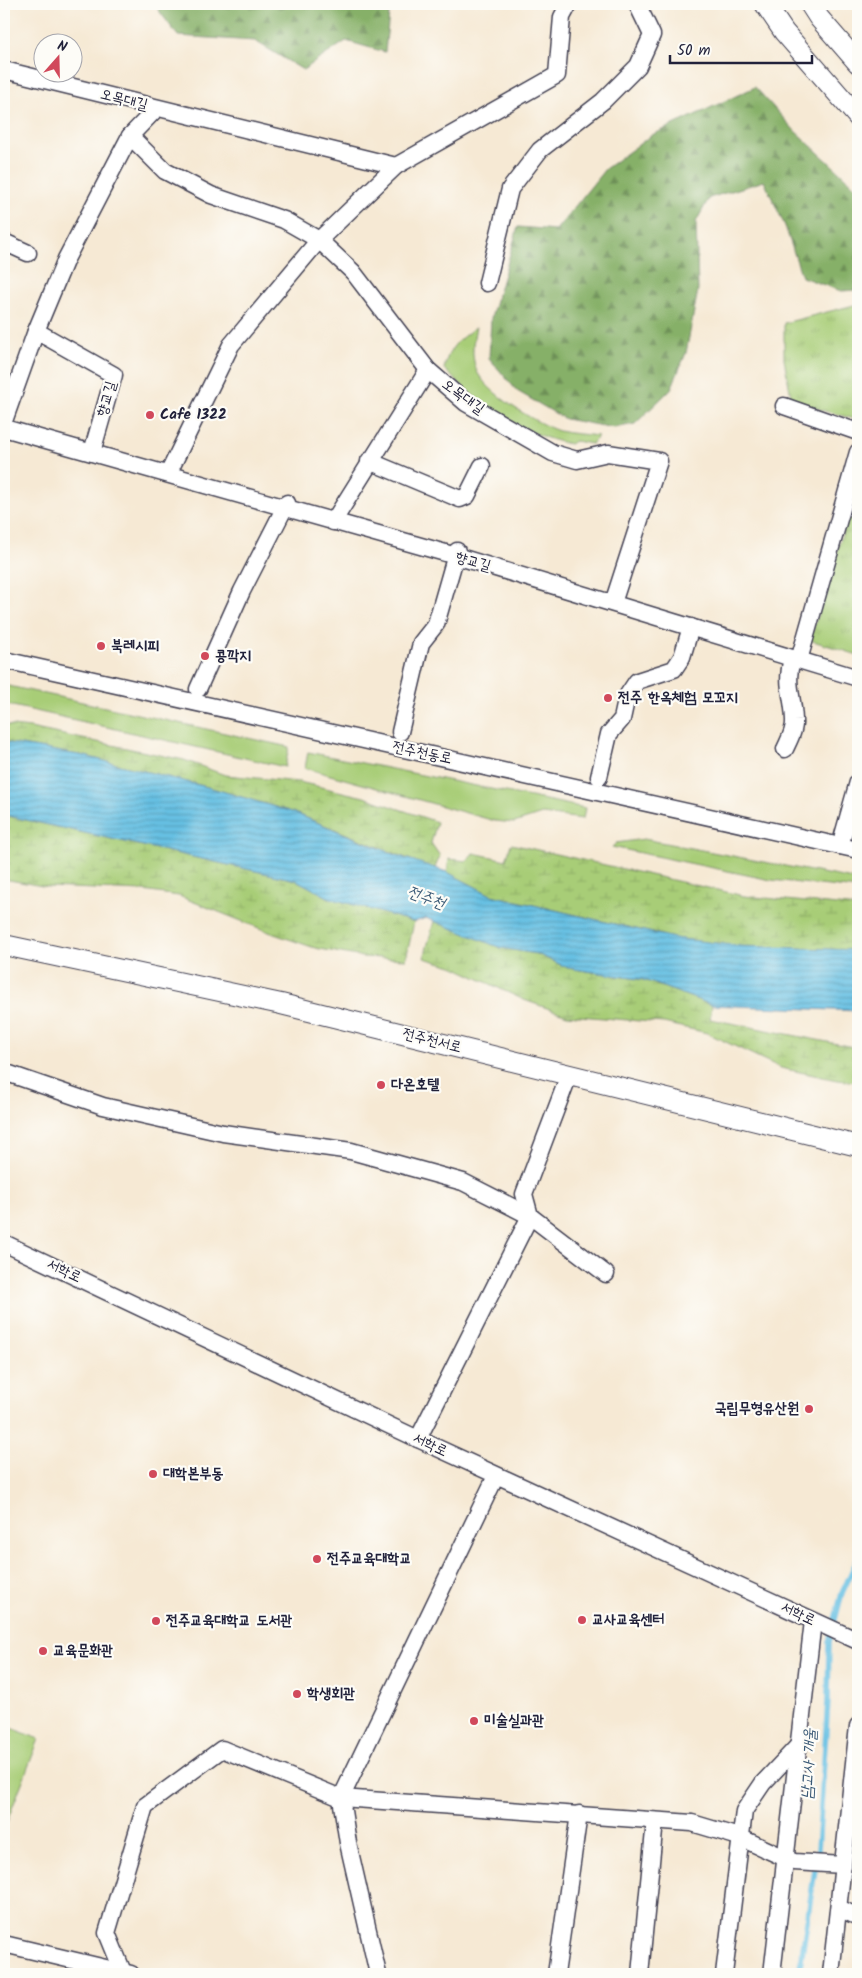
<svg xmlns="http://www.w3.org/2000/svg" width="862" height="1978" font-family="Kalam,'Poor Story',sans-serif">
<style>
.grass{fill:#a8cd77;stroke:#657859}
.forest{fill:url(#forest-firs);stroke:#546952}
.wetland{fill:url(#wetland-marsh);stroke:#657859}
.park{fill:url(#park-tufts);stroke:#657859}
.water{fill:url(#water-rules);stroke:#44718f}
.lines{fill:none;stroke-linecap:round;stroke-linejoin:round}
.stream{stroke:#66c0e3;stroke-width:5.5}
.minor-casing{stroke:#424052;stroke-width:19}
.tertiary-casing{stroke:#424052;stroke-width:22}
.minor{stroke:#fff;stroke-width:16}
.tertiary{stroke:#fff;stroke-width:20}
.poi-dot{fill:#d1495b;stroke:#fdfcf7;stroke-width:2}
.labels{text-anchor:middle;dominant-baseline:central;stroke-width:4.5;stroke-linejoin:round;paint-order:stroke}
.street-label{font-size:15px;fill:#22223b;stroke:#fdfcf7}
.poi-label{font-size:15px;font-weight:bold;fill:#22223b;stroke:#fdfcf7;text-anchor:start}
.water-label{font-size:16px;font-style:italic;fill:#3a5976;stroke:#fdfcf7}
</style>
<defs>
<pattern id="forest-firs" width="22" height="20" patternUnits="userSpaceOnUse" patternTransform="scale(1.25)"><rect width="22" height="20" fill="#86b068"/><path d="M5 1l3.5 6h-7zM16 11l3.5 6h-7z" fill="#6d8f57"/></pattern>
<pattern id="wetland-marsh" width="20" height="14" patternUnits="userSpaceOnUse" patternTransform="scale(1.25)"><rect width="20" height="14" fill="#a8cd77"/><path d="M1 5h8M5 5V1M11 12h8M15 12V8" fill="none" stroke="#90b068"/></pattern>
<pattern id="park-tufts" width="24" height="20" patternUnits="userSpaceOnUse" patternTransform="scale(1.25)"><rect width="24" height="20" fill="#a8cd77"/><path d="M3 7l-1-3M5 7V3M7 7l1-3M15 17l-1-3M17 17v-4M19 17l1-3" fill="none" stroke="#90b068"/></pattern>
<pattern id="water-rules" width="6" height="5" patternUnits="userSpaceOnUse" patternTransform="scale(1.25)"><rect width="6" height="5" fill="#66c0e3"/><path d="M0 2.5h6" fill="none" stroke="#549cb9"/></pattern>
</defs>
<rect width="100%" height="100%" fill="#fdfcf7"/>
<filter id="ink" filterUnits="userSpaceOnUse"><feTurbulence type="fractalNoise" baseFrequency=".02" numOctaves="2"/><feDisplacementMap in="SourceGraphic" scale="10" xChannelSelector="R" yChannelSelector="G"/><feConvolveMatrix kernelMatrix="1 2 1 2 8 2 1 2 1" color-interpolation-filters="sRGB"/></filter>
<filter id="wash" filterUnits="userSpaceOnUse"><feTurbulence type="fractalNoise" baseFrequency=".0096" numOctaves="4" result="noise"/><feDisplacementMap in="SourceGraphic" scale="20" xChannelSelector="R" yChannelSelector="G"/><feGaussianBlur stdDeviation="1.12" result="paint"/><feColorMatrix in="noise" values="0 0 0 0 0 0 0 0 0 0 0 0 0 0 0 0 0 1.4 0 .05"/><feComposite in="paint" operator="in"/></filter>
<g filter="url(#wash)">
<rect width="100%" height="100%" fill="#f6e9d4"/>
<!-- grass -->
<g class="grass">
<path d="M 476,327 C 473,341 471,355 476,369 C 484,392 537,424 559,431 C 571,434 585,434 598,436 L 592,444 L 575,441 L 570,444 C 522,435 478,403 444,369 C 448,348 459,339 476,327 Z"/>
<path d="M 4,685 L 289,747 L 285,767 L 4,704 Z"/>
<path d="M 308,752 L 585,808 L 583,819 L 542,814 L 514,823 L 495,821 L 305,768 Z"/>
<path d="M 644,839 L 858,880 L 858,889 L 771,880 L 612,847 L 616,843 Z"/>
<path d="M 4,1725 L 39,1739 L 4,1829 Z"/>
</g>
<!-- forest -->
<g class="forest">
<path d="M 154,4 L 397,4 L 389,14 L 385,52 L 346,41 L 303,70 L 255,41 L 178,36 Z"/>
<path d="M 755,87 L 795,131 L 858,189 L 858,290 L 841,291 L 802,277 L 785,226 L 764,181 L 709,198 L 696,222 L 698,290 L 686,353 L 671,389 L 635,424 L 614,428 L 565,419 L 517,391 L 489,358 L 491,318 L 518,227 L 556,230 L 605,169 L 652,135 Z"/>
</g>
<!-- wetland -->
<g class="wetland">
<path d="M 4,725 L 30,728 L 184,760 L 225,775 L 299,782 L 364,797 L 437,822 L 431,843 L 440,856 L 435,868 L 426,866 L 292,812 L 215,789 L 85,756 L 4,742 Z"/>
<path d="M 4,815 L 296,880 L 330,898 L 414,922 L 406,959 L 362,957 L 315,948 L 274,934 L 179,896 L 143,891 L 48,887 L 4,879 Z"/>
<path d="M 511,844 L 744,896 L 858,907 L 858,950 L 741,947 L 674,938 L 491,895 L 447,872 L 449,859 L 467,861 L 473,853 L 506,860 Z"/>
<path d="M 434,921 L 501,948 L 537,954 L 568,968 L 644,980 L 712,1005 L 710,1019 L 858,1048 L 858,1082 L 837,1080 L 781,1068 L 707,1033 L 664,1023 L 567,1015 L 524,1000 L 452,966 L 424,958 Z"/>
</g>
<!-- park -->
<g class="park">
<path d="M 858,304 L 858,420 L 792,402 L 784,359 L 784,323 Z"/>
<path d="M 858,482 L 858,655 L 810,640 Z"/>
</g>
<!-- water -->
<path class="water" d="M 4,742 L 85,756 L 215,789 L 292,812 L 396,855 L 447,872 L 491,895 L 674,938 L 741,946 L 858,950 L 858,1011 L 712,1005 L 644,980 L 568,968 L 537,954 L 501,948 L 426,918 L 414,922 L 330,898 L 296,880 L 4,815 Z"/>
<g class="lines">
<!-- stream -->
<path class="stream" d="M 799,1974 L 818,1850 L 828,1701 L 829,1642 L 842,1593 L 858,1558"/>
</g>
</g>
<g filter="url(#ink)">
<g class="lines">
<defs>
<g id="minor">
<path d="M 4,70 L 396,166"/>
<path d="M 130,136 L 165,171 L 211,195 L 284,220 L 319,240 L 353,272 L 428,370 L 466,403 L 553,453 L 577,460 L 608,453 L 659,461 L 613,603"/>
<path d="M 4,242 L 28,253"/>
<path d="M 487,283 L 510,189 L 540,150 L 603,101 L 638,66 L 652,35 L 637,4"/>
<path d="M 36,331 L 114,375 L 92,452"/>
<path d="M 784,406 L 858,432"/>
<path d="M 4,421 L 36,331 L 66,259 L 130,136 L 157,108"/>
<path d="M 4,428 L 456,556 L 858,678"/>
<path d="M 369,461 L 460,499 L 467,496 L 482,466"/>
<path d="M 168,474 L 231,345 L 319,240 L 396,166 L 557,75 L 562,17 L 569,4"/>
<path d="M 333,522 L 428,370"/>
<path d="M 4,660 L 858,850"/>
<path d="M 799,660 L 858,452"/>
<path d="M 198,689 L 242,591 L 287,503"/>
<path d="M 400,732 L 421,643 L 436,624 L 457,551"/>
<path d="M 785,749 C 789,740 795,730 794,720 C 793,693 785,687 792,658"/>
<path d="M 599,777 L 609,734 L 622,719 L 627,696 L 637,681 L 674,669 L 682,657 L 691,627"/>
<path d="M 840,846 L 858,782"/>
<path d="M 4,1072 L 103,1106 L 223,1133 L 351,1151 L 463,1182 L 530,1216 L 606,1274"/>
<path d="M 4,1243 L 418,1439 L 858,1641"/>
<path d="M 418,1439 L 530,1216 L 524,1194 L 569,1075"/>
<path d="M 839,1908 L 858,1917"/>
<path d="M 4,1944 L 131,1974"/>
<path d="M 123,1972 L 107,1933 L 145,1806 L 222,1749 L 341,1798 L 692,1823 L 739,1837 L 794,1862 L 843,1865"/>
<path d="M 378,1974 L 348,1843 L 341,1798 L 496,1476"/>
<path d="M 556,1974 L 579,1814"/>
<path d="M 640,1974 L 655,1821"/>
<path d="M 724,1974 L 744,1811 L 763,1783 L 797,1747"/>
<path d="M 772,1974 L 813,1621"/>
<path d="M 831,1974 L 858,1726"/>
</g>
<g id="tertiary">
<path d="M 765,4 L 784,32 L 858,117"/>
<path d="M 810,4 L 819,18 L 858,63"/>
<path d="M 4,945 L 281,1004 L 858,1146"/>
</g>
</defs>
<!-- minor casing -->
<use href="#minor" class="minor-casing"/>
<!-- tertiary casing -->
<use href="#tertiary" class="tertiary-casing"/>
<!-- minor -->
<use href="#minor" class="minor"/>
<!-- tertiary -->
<use href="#tertiary" class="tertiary"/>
</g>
</g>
<!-- markers -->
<g class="poi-dot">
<circle cx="150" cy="415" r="5"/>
<circle cx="101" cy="646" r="5"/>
<circle cx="205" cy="656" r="5"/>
<circle cx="608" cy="698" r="5"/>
<circle cx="381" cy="1085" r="5"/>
<circle cx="809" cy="1409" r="5"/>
<circle cx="153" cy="1474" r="5"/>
<circle cx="317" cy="1559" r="5"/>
<circle cx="582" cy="1620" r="5"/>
<circle cx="156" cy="1621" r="5"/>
<circle cx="43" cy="1651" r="5"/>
<circle cx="297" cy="1694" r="5"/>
<circle cx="474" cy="1721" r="5"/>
</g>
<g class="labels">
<!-- street labels -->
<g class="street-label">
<text transform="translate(124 100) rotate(14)">오목대길</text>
<text transform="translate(463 397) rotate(36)">오목대길</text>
<text transform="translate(107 399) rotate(-74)">향교길</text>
<text transform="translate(473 562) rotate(16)">향교길</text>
<text transform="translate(422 753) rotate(12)">전주천동로</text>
<text transform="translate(432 1041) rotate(14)">전주천서로</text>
<text transform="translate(64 1271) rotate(25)">서학로</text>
<text transform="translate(430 1445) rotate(25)">서학로</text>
<text transform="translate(798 1614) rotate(25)">서학로</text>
</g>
<!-- poi labels -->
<g class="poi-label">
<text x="160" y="415">Cafe 1322</text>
<text x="111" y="646">북레시피</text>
<text x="215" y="656">콩깍지</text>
<text x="618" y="698">전주 한옥체험 모꼬지</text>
<text x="391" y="1085">다온호텔</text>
<text x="799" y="1409" text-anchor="end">국립무형유산원</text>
<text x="163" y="1474">대학본부동</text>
<text x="327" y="1559">전주교육대학교</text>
<text x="592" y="1620">교사교육센터</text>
<text x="166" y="1621">전주교육대학교 도서관</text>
<text x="53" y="1651">교육문화관</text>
<text x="307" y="1694">학생회관</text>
<text x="484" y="1721">미술실과관</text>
</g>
<!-- water labels -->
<g class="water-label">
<text transform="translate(426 898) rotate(20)">전주천</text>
<text transform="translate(809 1764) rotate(-87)">남고사 개울</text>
</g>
</g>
<!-- margin -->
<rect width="862" height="1978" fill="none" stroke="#fdfcf7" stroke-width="20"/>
<!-- north arrow -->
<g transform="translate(58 58) rotate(20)"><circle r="24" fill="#fdfcf7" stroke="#a5a5ac"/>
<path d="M0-4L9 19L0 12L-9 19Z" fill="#d1495b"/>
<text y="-8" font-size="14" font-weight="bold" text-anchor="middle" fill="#22223b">N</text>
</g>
<!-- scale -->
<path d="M670 55v8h142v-8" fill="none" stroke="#22223b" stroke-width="2.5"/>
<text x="677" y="55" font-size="15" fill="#22223b" stroke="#fdfcf7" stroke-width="4" paint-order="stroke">50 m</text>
</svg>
